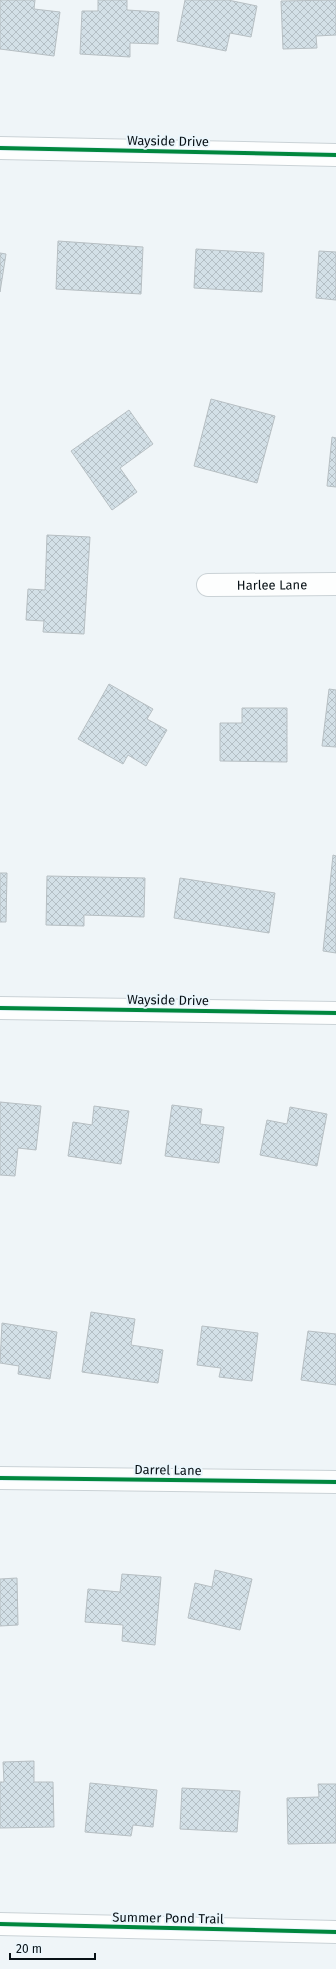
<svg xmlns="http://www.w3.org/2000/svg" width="336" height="1969" font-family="'Fira Sans',sans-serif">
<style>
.building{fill:url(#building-cross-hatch);stroke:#b7bfc3}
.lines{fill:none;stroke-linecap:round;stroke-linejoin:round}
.minor-casing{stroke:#cad2d6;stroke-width:24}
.minor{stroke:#fdfefe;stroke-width:22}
.cycleway-casing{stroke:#ebf6fc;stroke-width:6}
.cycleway{stroke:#00873e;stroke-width:4}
.labels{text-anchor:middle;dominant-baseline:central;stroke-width:4;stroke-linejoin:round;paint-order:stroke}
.street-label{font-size:13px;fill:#081116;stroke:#ebf6fc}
</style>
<defs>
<pattern id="building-cross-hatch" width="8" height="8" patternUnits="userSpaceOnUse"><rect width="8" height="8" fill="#d3e0e7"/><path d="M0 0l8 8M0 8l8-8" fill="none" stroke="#b4bfc5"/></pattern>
</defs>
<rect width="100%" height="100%" fill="#eff5f8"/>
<!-- building -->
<g class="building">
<path d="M 0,0 L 35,0 L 34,9 L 60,12 L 54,56 L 0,49 Z"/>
<path d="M 98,0 L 127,0 L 127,10 L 159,12 L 158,44 L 130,43 L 130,57 L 80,54 L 82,11 L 98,11 Z"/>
<path d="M 185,0 L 228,0 L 257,6 L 251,37 L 230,33 L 226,51 L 177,41 Z"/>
<path d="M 336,0 L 336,35 L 316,36 L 317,48 L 283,49 L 281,1 Z"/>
<path d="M 58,241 L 143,247 L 141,294 L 56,289 Z"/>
<path d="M 196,249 L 264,253 L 262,292 L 194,288 Z"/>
<path d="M 319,251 L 336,252 L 336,300 L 316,298 Z"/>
<path d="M 0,253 L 6,254 L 0,292 Z"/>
<path d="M 211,399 L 275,416 L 257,483 L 194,466 Z"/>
<path d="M 129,410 L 153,444 L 120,468 L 137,492 L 112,510 L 71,451 Z"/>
<path d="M 332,437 L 336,438 L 336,487 L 327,486 Z"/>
<path d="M 47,535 L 90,537 L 84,634 L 43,632 L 44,621 L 26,620 L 28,589 L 45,590 Z"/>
<path d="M 109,684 L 153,709 L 147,719 L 167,730 L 146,766 L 128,755 L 123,764 L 78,739 Z"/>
<path d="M 329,689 L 336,690 L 336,747 L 322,746 Z"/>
<path d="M 242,708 L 287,708 L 287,762 L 220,761 L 220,723 L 242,723 Z"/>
<path d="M 333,855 L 336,856 L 336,953 L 323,951 Z"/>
<path d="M 0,873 L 7,873 L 6,922 L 0,922 Z"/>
<path d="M 47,876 L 145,878 L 144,917 L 84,915 L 84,926 L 46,925 Z"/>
<path d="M 180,878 L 275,893 L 269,933 L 174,918 Z"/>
<path d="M 0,1102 L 41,1106 L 36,1150 L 18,1148 L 15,1176 L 0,1175 Z"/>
<path d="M 172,1105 L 202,1109 L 200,1124 L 224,1127 L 219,1163 L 165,1156 Z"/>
<path d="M 94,1106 L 129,1111 L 121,1164 L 68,1156 L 73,1122 L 92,1125 Z"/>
<path d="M 290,1107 L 327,1114 L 317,1166 L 260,1155 L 267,1120 L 287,1124 Z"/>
<path d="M 91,1312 L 135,1319 L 131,1345 L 163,1350 L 158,1383 L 82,1372 Z"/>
<path d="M 2,1323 L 57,1332 L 50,1379 L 18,1374 L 19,1366 L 0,1363 Z"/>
<path d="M 202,1326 L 258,1333 L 252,1381 L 219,1377 L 221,1368 L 197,1365 Z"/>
<path d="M 308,1331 L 336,1334 L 336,1385 L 301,1380 Z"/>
<path d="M 215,1570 L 252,1579 L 240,1630 L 188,1618 L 195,1583 L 212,1587 Z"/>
<path d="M 122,1574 L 161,1577 L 155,1645 L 122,1641 L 123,1625 L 85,1622 L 88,1589 L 120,1592 Z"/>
<path d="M 17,1578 L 18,1625 L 0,1626 L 0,1579 Z"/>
<path d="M 34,1761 L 34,1782 L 53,1782 L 54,1827 L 0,1828 L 0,1782 L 4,1782 L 3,1762 Z"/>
<path d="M 90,1783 L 157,1790 L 153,1827 L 133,1825 L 131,1836 L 85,1832 Z"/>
<path d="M 318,1784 L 336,1784 L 336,1843 L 288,1844 L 287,1798 L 319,1797 Z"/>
<path d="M 182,1788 L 240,1791 L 237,1832 L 180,1829 Z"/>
</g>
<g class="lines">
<defs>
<g id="minor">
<path d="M 0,148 L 336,155"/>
<path id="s1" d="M 208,585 L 336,584"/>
<path d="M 0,1008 L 336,1013"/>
<path d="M 0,1478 L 336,1482"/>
<path d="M 0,1924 L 336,1932"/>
</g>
</defs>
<!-- minor casing -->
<use href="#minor" class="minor-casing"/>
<!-- minor -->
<use href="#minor" class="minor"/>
<defs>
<g id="cycleway">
<path d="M 0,148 L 336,155"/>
<path d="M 0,1008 L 336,1013"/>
<path d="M 0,1478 L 336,1482"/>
<path d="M 0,1924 L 336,1932"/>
</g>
</defs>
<!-- cycleway casing -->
<use href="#cycleway" class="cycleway-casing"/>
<!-- cycleway -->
<use href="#cycleway" class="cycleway"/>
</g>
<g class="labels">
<!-- street labels -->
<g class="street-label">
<text transform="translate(168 141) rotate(1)">Wayside Drive</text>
<text stroke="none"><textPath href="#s1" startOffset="64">Harlee Lane</textPath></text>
<text transform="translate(168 1000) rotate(1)">Wayside Drive</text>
<text transform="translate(168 1470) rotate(1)">Darrel Lane</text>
<text transform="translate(168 1918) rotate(1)">Summer Pond Trail</text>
</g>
</g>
<!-- scale -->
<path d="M10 1953v6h85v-6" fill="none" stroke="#081116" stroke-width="2"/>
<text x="16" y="1953" font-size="12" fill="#081116" stroke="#ebf6fc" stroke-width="3" paint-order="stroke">20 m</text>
</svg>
